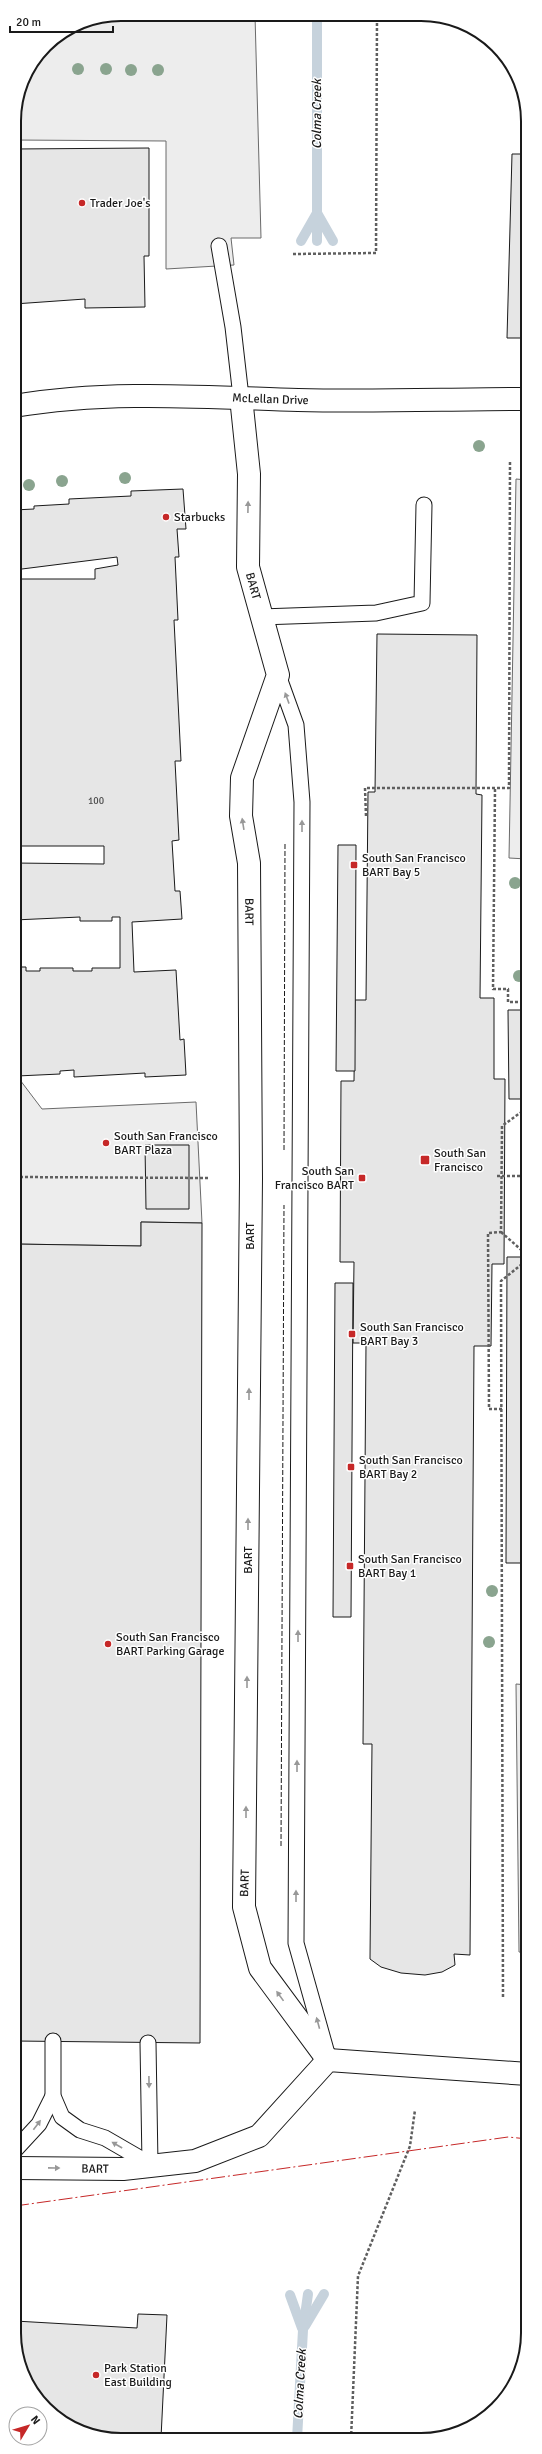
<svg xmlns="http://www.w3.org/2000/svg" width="542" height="2454" font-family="Signika,sans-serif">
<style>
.parking{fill:#ededed;stroke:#6a6a6a}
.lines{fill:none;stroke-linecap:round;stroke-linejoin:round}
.stream{stroke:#c6d2dc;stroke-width:10}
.building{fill:#e6e6e6;stroke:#1a1a1a}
.lane-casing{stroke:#1a1a1a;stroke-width:17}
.street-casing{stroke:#1a1a1a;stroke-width:24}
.secondary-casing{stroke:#1a1a1a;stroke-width:24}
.path{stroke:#5f5f5f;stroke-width:2.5;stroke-dasharray:3 2;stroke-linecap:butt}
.lane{stroke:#fff;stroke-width:15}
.street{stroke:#fff;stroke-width:22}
.secondary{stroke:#fff;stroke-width:22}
.fence{stroke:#1a1a1a;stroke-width:1;stroke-dasharray:5 2;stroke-linecap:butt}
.power{stroke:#c62828;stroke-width:1;stroke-dasharray:14 3 2 3;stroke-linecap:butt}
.tree{fill:#8aa48f}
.oneway{fill:#989898}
.poi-dot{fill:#c62828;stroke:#fff;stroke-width:1.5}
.labels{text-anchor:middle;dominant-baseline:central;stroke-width:3;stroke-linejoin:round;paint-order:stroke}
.number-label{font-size:10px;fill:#4d4d4d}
.poi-label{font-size:12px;fill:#1a1a1a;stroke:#fff;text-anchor:start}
.street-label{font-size:12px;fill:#1a1a1a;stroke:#fff}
.water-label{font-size:13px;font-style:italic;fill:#1a1a1a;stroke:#fff}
.rim{fill:none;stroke:#1a1a1a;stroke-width:2}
</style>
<rect width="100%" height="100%" fill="#fff"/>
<!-- parking -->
<g class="parking">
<path d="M 121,14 L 255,15 L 261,238 L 231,238 L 234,265 L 166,269 L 166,141 L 14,140 L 14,114 L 22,80 L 46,45 L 80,22 Z"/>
<path d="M 516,479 L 527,480 L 527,859 L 509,858 Z"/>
<path d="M 15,1076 L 17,1076 L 42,1109 L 196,1102 L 202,1223 L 141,1222 L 141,1246 L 15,1244 Z"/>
<path d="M 516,1684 L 528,1685 L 528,1953 L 519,1952 Z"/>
</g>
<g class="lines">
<!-- stream -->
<g class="stream">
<path d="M 317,15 L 317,241"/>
<path d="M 301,241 L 317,213 L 333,241"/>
<path d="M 290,2295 L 302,2328"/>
<path d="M 305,2326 L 324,2294"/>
<path d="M 297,2439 L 303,2330 L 308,2294"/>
</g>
</g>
<!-- building -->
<g class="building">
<path d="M 149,148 L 149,256 L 144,256 L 145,307 L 85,308 L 85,299 L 14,304 L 14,149 Z"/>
<path d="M 512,154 L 527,154 L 527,338 L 507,338 Z"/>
<path d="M 183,489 L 186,529 L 177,529 L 179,557 L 175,557 L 178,620 L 174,620 L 181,761 L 175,761 L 179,840 L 172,841 L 175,891 L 180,891 L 182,919 L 132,922 L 134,972 L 176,970 L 180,1040 L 184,1039 L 186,1075 L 145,1077 L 145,1073 L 74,1077 L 74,1070 L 60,1071 L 60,1074 L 17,1076 L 17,1069 L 15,1069 L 14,967 L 26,967 L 26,971 L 40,971 L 40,968 L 73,968 L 73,971 L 92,971 L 92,968 L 120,968 L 120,917 L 112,917 L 112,921 L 80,921 L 80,917 L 14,920 L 14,863 L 104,864 L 104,846 L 14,846 L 14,579 L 95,579 L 95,569 L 118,565 L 117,557 L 14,570 L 14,510 L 34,509 L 34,506 L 69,504 L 69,499 L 131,496 L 131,491 Z"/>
<path d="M 377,634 L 477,635 L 476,794 L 482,795 L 480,998 L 494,998 L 494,1079 L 505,1079 L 504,1264 L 492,1264 L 491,1346 L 474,1346 L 470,1955 L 454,1954 L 455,1965 L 442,1972 L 425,1975 L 401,1973 L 381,1967 L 370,1959 L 372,1744 L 363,1744 L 366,1343 L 353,1343 L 354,1262 L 340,1262 L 341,1081 L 354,1081 L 355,1000 L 366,1000 L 368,792 L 375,792 Z"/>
<path d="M 338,845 L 356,845 L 355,1071 L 336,1071 Z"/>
<path d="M 508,1010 L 526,1010 L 526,1099 L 509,1099 Z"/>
<path d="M 145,1145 L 189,1145 L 189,1209 L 146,1209 Z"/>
<path d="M 141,1222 L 202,1223 L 200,2043 L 15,2041 L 15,1244 L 141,1246 Z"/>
<path d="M 507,1257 L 525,1257 L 524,1563 L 506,1563 Z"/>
<path d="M 335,1283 L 353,1283 L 351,1617 L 333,1617 Z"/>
<path d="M 138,2314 L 167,2315 L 161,2438 L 100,2438 L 68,2426 L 41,2404 L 15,2347 L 15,2321 L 137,2328 Z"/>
</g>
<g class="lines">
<defs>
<g id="lane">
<path d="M 219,246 L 233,327 L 241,397"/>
<path d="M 261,617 L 376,613 L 422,603 L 424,505"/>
<path d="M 278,675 L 296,725 L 302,802 L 296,1943 L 326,2050"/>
<path d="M 53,2041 L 53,2096 L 62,2117 L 80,2130 L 105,2138 L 150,2164"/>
<path d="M 148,2043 L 150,2164"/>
<path d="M 15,2150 L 39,2124 L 53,2096"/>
</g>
<g id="street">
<path id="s1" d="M 241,397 L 249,474 L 248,567 L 278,675 L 242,778 L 241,816 L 249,863 L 251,1178 L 244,1907 L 260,1968 L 328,2060"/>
</g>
<g id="secondary">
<path id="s2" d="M 14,406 C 108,390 203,397 298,400 C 374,402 451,399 527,399"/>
<path id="s3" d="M 15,2168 L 123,2169 L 195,2161 L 259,2136 L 328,2060 L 528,2074"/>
</g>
</defs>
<!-- lane casing -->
<use href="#lane" class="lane-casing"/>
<!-- street casing -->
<use href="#street" class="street-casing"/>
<!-- secondary casing -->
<use href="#secondary" class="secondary-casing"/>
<!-- path -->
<g class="path">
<path d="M 293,254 L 376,253 L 377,16"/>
<path d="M 495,789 L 493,989 L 508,989 L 508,1002 L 527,1002"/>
<path d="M 366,816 L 365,788 L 509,788 L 510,460"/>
<path d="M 497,1176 L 527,1176"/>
<path d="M 15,1177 L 210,1178"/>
<path d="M 501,1232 L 527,1255"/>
<path d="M 502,1409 L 489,1409 L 488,1233 L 501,1232 L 502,1126 L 527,1108"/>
<path d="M 503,1997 L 501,1281 L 527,1260"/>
<path d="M 351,2439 L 358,2276 L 410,2146 L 415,2110"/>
</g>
<!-- lane -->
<use href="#lane" class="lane"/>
<!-- street -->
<use href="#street" class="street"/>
<!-- secondary -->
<use href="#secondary" class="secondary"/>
<!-- fence -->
<g class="fence">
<path d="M 284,1150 L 285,844"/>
<path d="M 281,1846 L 284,1205"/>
</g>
<!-- power -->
<path class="power" d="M 15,2206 L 508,2137 L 528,2139"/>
</g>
<!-- trees -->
<g class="tree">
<circle cx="78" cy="69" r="6"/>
<circle cx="106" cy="69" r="6"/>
<circle cx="131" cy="70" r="6"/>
<circle cx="158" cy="70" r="6"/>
<circle cx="479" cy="446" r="6"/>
<circle cx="125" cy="478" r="6"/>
<circle cx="62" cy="481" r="6"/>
<circle cx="29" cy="485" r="6"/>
<circle cx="515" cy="883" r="6"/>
<circle cx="519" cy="976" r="6"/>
<circle cx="492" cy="1591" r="6"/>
<circle cx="489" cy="1642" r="6"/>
</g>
<!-- one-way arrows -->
<defs><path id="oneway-solid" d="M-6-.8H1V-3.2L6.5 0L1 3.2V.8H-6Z"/></defs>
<g class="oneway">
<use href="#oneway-solid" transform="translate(248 507) rotate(-89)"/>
<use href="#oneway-solid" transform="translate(287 698) rotate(-110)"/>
<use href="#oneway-solid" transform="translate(243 824) rotate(-99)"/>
<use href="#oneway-solid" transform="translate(302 826) rotate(-90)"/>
<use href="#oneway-solid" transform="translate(249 1394) rotate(-90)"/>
<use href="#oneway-solid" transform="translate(248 1524) rotate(-90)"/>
<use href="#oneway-solid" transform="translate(298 1636) rotate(-90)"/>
<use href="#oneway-solid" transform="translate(247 1682) rotate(-90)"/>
<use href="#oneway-solid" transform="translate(297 1766) rotate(-90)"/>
<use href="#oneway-solid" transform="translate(246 1812) rotate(-90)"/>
<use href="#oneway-solid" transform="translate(296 1896) rotate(-90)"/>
<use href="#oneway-solid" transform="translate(280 1996) rotate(-126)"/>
<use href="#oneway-solid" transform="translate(318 2023) rotate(-105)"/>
<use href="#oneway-solid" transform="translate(149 2082) rotate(89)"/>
<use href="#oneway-solid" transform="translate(37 2125) rotate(-53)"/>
<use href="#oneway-solid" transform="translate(117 2145) rotate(-150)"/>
<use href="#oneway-solid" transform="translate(54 2168) rotate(1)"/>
</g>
<!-- markers -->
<g class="poi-dot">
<circle cx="82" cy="203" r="4"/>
<circle cx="166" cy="517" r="4"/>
<rect x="350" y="861" width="8" height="8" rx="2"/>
<circle cx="106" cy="1143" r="4"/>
<rect x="420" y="1155" width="10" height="10" rx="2"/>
<rect x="358" y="1174" width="8" height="8" rx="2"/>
<rect x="348" y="1330" width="8" height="8" rx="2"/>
<rect x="347" y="1463" width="8" height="8" rx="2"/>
<rect x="346" y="1562" width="8" height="8" rx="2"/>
<circle cx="108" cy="1644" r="4"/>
<circle cx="96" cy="2375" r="4"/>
</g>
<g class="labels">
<!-- number labels -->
<g class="number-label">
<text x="96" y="801">100</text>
</g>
<!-- poi labels -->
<g class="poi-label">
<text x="90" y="203">Trader Joe's</text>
<text x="174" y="517">Starbucks</text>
<text x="362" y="858">South San Francisco<tspan x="362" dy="14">BART Bay 5</tspan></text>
<text x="114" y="1136">South San Francisco<tspan x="114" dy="14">BART Plaza</tspan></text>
<text x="434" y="1153">South San<tspan x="434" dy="14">Francisco</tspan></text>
<text x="354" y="1171" text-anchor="end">South San<tspan x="354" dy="14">Francisco BART</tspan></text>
<text x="360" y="1327">South San Francisco<tspan x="360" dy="14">BART Bay 3</tspan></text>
<text x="359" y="1460">South San Francisco<tspan x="359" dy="14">BART Bay 2</tspan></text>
<text x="358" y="1559">South San Francisco<tspan x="358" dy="14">BART Bay 1</tspan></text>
<text x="116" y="1637">South San Francisco<tspan x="116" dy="14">BART Parking Garage</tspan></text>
<text x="104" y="2368">Park Station<tspan x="104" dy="14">East Building</tspan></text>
</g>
<!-- street labels -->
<g class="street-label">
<text stroke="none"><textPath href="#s2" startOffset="257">McLellan Drive</textPath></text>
<text stroke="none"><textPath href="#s1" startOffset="190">BART</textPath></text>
<text stroke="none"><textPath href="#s1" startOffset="526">BART</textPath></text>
<text transform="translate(250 1236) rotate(-90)">BART</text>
<text transform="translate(248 1560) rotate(-90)">BART</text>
<text transform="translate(245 1883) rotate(-88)">BART</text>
<text stroke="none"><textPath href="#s3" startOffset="80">BART</textPath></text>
</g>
<!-- water labels -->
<g class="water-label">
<text transform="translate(317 114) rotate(-90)">Colma Creek</text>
<text transform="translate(300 2384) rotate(-87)">Colma Creek</text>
</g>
</g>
<!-- crop -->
<path d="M0 0H542V2454H0ZM121 21H421A100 100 0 0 1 521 121V2333A100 100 0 0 1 421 2433H121A100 100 0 0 1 21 2333V121A100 100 0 0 1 121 21Z" fill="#fff" fill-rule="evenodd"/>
<path class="rim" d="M121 21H421A100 100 0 0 1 521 121V2333A100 100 0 0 1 421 2433H121A100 100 0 0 1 21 2333V121A100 100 0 0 1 121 21Z"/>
<!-- north arrow -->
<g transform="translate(28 2426) rotate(52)"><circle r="19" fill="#ffffff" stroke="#a3a3a3"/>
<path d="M0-3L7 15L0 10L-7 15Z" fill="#c62828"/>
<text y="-6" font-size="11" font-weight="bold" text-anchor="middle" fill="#1a1a1a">N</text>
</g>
<!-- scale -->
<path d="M10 26v6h103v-6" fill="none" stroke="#1a1a1a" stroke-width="2"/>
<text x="16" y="26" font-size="12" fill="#1a1a1a" stroke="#ffffff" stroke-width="3" paint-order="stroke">20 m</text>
</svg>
